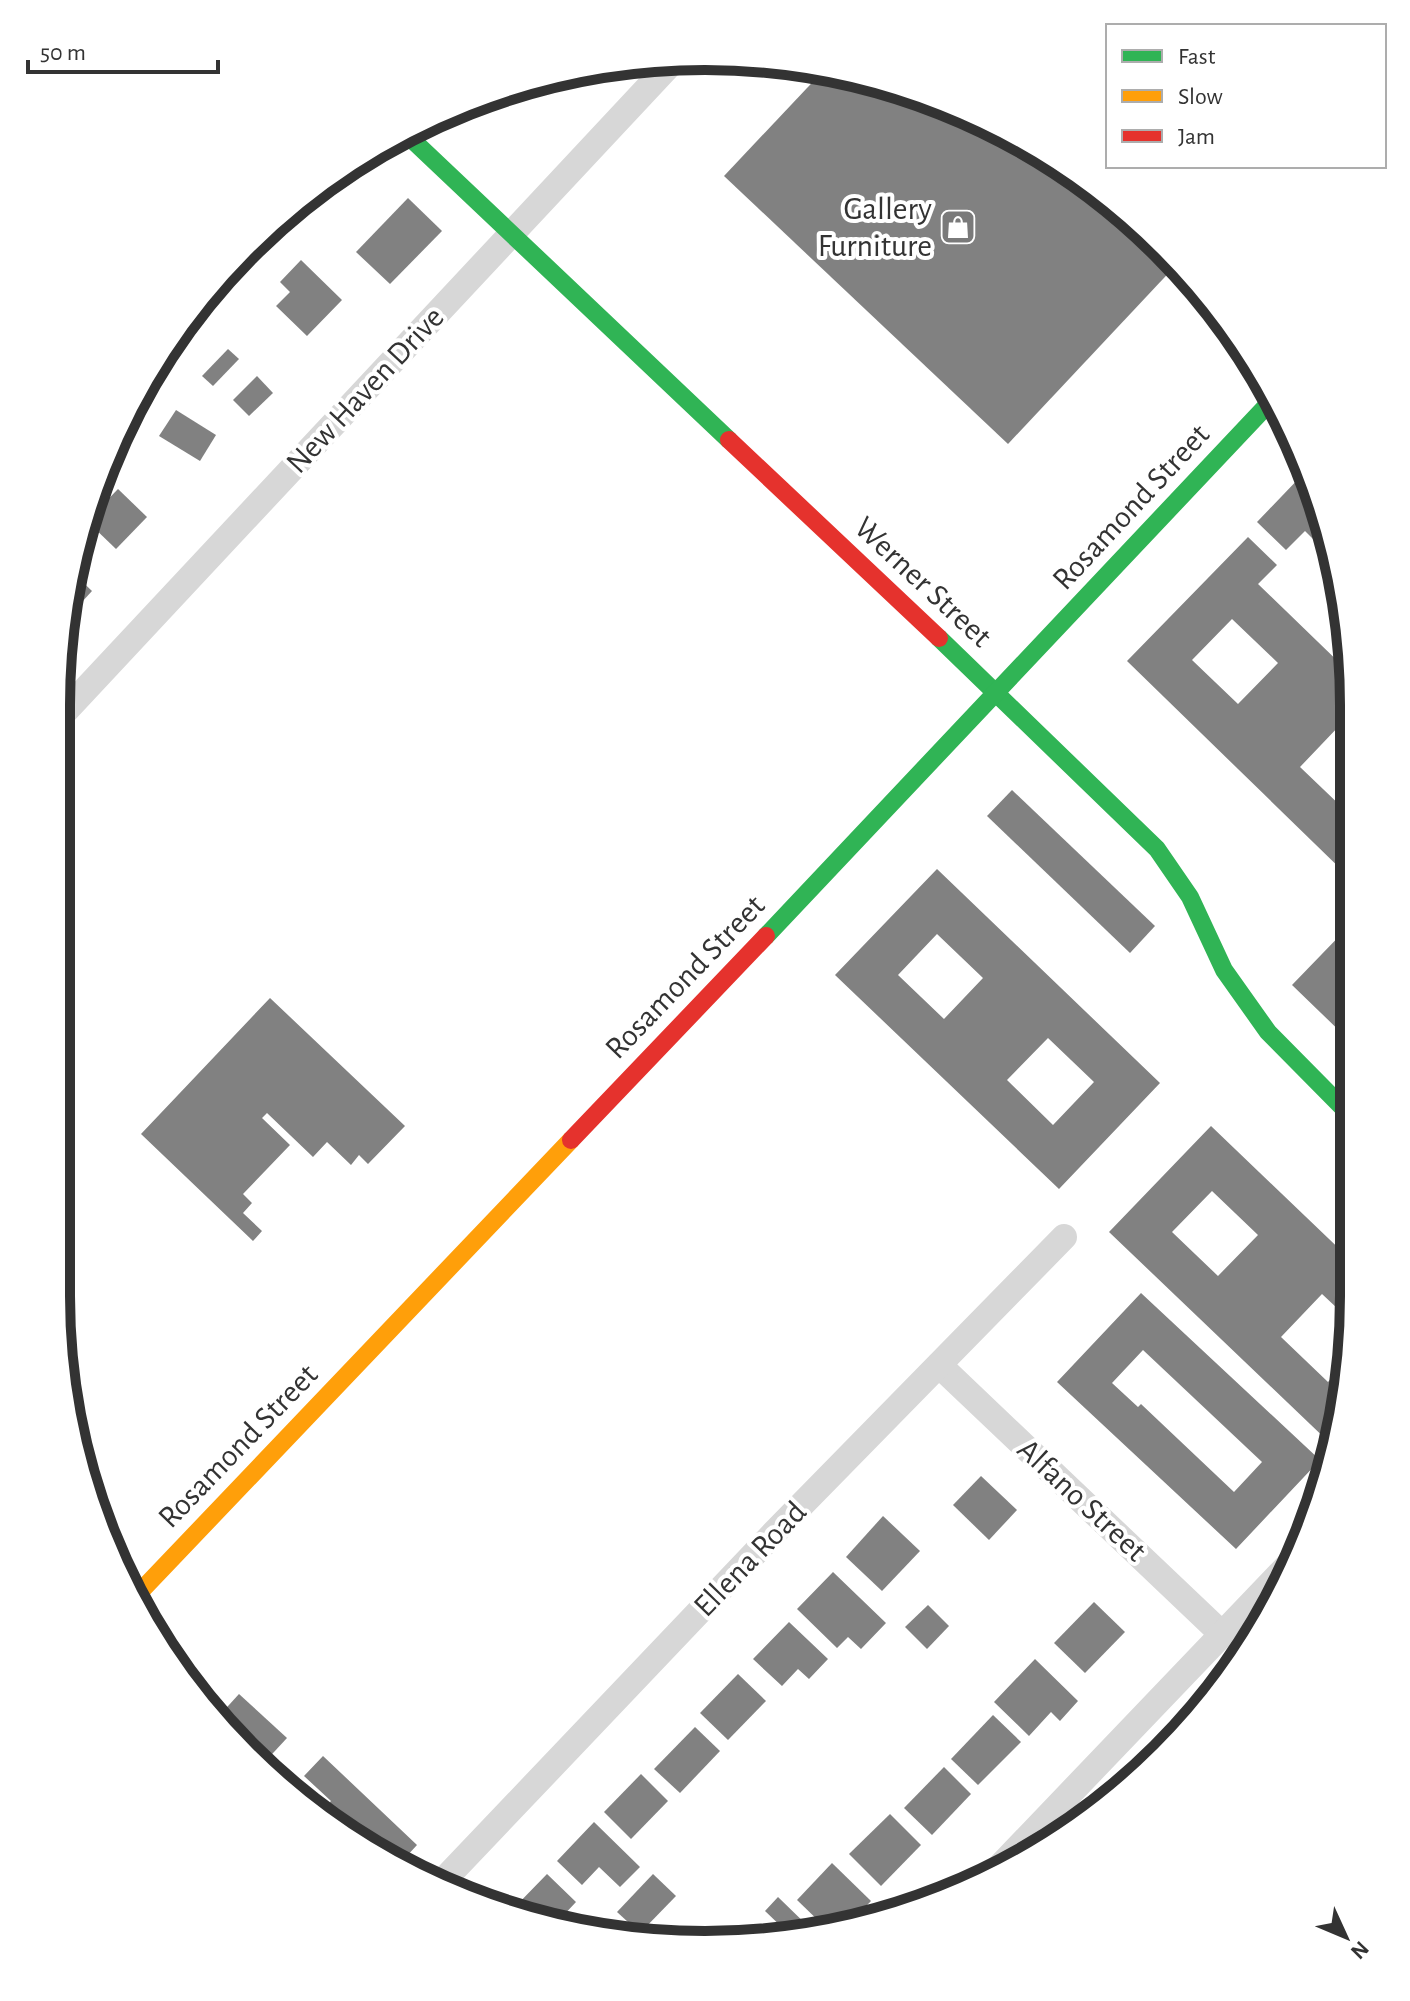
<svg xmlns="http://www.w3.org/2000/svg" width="1410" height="2001" font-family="'Alegreya Sans',sans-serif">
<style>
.building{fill:#818181;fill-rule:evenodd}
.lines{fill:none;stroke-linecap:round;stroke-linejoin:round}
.street{stroke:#d7d7d7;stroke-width:26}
.fast{stroke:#30b455;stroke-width:18}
.slow{stroke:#ff9f0a;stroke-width:18}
.jam{stroke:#e5322d;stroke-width:18}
.labels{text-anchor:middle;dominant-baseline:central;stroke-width:8;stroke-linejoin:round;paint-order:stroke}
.poi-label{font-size:32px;fill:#333;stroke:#fff;text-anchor:end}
.street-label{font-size:32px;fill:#333;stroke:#fff}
.rim{fill:none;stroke:#333;stroke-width:10}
</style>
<rect width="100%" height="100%" fill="#fff"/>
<!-- building -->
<g class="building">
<path d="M 824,70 L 873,78 L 992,123 L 1100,190 L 1178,263 L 1008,444 L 724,176 Z"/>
<path d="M 408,198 L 442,231 L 390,284 L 356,252 Z"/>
<path d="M 301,260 L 342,300 L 307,336 L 276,306 L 290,292 L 280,282 Z"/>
<path d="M 228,349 L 239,359 L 213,386 L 202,376 Z"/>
<path d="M 257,376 L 273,393 L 249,416 L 233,400 Z"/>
<path d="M 176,410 L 216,435 L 200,461 L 159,436 Z"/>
<path d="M 1304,473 L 1328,554 L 1305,531 L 1286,550 L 1257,522 Z"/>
<path d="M 118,489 L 147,517 L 116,549 L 89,523 L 92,516 Z"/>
<path d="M 1248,537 L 1277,565 L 1258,584 L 1349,672 L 1349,732 L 1341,724 L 1300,767 L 1346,811 L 1349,808 L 1350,878 L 1127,661 ZM 1232,619 L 1278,663 L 1238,704 L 1192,660 Z"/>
<path d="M 71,571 L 92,591 L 81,603 L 67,589 Z"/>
<path d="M 1012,790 L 1155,926 L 1130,953 L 987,816 Z"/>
<path d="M 937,869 L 1160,1083 L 1059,1189 L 835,975 ZM 937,934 L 983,978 L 944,1019 L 898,975 ZM 1048,1038 L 1094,1082 L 1053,1125 L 1007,1080 Z"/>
<path d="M 1350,925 L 1350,948 L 1351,1042 L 1292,985 Z"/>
<path d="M 270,998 L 405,1126 L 368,1164 L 359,1155 L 351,1165 L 327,1142 L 313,1157 L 267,1113 L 262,1118 L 290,1145 L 243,1194 L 252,1203 L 243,1213 L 262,1231 L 253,1241 L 141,1134 Z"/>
<path d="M 1211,1126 L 1352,1261 L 1353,1323 L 1322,1294 L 1281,1337 L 1328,1382 L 1349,1359 L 1335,1443 L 1333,1446 L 1109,1232 ZM 1212,1191 L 1258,1235 L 1218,1276 L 1172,1232 Z"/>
<path d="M 1141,1293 L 1320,1460 L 1236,1549 L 1057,1382 ZM 1143,1350 L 1262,1462 L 1234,1492 L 1141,1404 L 1138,1407 L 1112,1383 Z"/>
<path d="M 981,1476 L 1017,1510 L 989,1540 L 953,1505 Z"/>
<path d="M 883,1516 L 920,1551 L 882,1591 L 846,1557 Z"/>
<path d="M 833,1572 L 886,1623 L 861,1649 L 848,1637 L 837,1648 L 797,1609 Z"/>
<path d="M 1094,1602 L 1125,1632 L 1085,1673 L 1054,1643 Z"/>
<path d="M 928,1605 L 949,1626 L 927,1649 L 905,1627 Z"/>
<path d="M 789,1622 L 828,1659 L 809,1679 L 798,1669 L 782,1686 L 753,1659 Z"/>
<path d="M 1035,1659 L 1078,1701 L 1060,1721 L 1051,1712 L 1029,1736 L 994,1702 Z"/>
<path d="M 738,1674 L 766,1701 L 728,1740 L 700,1713 Z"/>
<path d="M 239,1694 L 287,1738 L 261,1766 L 218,1717 Z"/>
<path d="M 993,1715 L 1021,1742 L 978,1785 L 951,1759 Z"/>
<path d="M 695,1727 L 720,1751 L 680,1793 L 654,1769 Z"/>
<path d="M 323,1756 L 417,1845 L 405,1858 L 395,1847 L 389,1854 L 321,1812 L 331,1801 L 304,1776 Z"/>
<path d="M 944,1767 L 971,1794 L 932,1835 L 904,1808 Z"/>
<path d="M 641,1774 L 668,1801 L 631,1839 L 604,1812 Z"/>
<path d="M 890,1814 L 921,1845 L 881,1886 L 849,1854 Z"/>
<path d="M 594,1822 L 640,1867 L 620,1887 L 599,1867 L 582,1885 L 557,1861 Z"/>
<path d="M 832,1863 L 871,1901 L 852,1921 L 826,1928 L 797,1900 Z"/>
<path d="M 547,1874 L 576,1902 L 560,1919 L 567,1925 L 512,1910 Z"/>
<path d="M 653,1874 L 676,1896 L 640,1933 L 617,1912 Z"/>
<path d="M 778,1897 L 814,1932 L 790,1939 L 779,1939 L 787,1932 L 765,1911 Z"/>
</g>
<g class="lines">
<!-- street -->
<g class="street">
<path d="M 56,721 L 674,60"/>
<path d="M 939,1365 L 1223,1635"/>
<path d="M 988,1879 L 1297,1556"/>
<path d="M 439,1885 L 774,1533 L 1064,1237"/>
</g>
<!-- fast -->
<g class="fast">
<path d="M 404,132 L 729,440"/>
<path d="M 939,638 L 1157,849 L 1190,897 L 1224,970 L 1268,1032 L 1351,1116"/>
<path d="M 766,936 L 1274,398"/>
</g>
<!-- slow -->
<path class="slow" d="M 137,1595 L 571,1140"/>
<!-- jam -->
<g class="jam">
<path d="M 729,440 L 939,638"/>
<path d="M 571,1140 L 766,936"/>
</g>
</g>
<!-- icons -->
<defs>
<symbol id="shop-square" viewBox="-11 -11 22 22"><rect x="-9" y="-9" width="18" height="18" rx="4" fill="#7a7a7a" stroke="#fff"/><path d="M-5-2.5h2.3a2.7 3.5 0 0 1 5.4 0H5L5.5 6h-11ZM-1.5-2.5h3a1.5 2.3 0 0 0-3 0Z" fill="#fff"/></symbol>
</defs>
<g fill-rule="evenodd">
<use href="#shop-square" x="938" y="207" width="40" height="40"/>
</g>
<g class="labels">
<!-- poi labels -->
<g class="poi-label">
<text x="932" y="209">Gallery<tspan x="932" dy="37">Furniture</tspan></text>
</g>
<!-- street labels -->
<g class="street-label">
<text transform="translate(365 390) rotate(-47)">New Haven Drive</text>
<text transform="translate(1131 507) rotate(-47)">Rosamond Street</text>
<text transform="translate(923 582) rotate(43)">Werner Street</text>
<text transform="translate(685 977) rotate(-46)">Rosamond Street</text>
<text transform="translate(238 1446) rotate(-46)">Rosamond Street</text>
<text transform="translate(1082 1500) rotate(43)">Alfano Street</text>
<text transform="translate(750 1559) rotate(-46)">Ellena Road</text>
</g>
</g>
<!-- crop -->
<path d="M0 0H1410V2001H0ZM705 70H705A635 635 0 0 1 1340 705V1296A635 635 0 0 1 705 1931H705A635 635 0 0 1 70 1296V705A635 635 0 0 1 705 70Z" fill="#fff" fill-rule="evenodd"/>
<path class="rim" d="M705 70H705A635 635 0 0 1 1340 705V1296A635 635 0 0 1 705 1931H705A635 635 0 0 1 70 1296V705A635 635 0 0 1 705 70Z"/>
<!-- legend -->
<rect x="1106" y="24" width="280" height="144" fill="#ffffff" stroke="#adadad" stroke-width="2"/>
<rect x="1122" y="50" width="40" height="12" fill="#30b455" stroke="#adadad" stroke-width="2"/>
<text x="1178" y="64" font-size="24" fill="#333333">Fast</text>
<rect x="1122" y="90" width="40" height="12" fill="#ff9f0a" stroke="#adadad" stroke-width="2"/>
<text x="1178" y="104" font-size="24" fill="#333333">Slow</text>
<rect x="1122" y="130" width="40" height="12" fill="#e5322d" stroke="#adadad" stroke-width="2"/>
<text x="1178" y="144" font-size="24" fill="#333333">Jam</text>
<!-- north arrow -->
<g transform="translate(1346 1937) rotate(134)" stroke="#ffffff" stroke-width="6" paint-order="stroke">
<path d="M0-6L14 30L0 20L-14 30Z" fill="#333333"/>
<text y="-12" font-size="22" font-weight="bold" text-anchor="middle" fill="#333333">N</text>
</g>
<!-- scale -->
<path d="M28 60v12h190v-12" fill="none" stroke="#333333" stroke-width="4"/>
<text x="40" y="60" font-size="24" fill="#333333" stroke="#ffffff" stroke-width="6" paint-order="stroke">50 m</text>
</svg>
